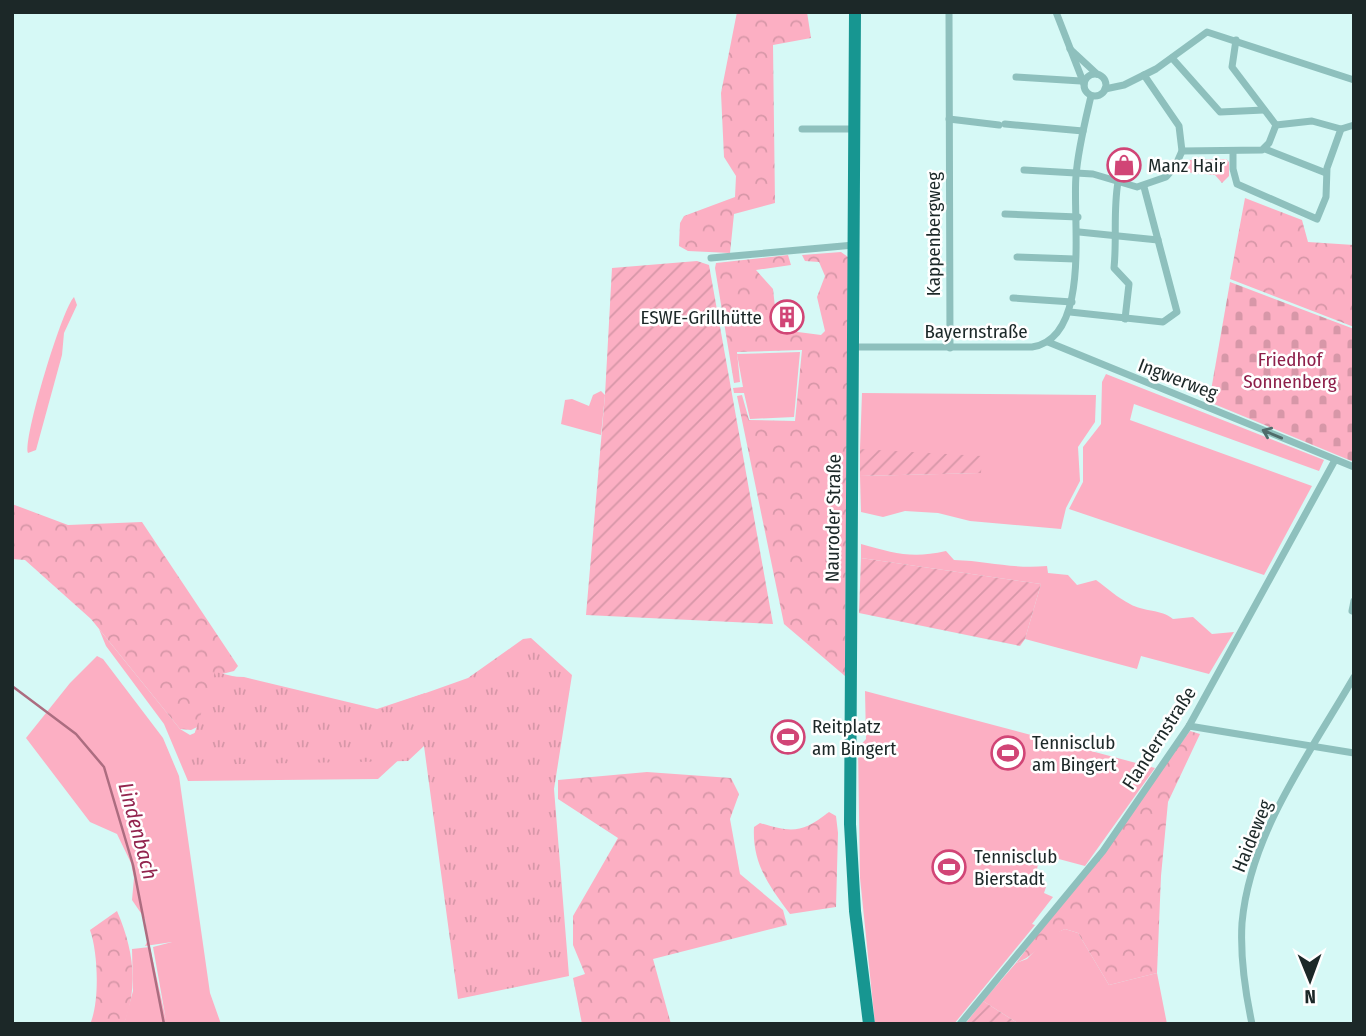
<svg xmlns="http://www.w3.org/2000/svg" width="1366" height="1036" font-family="'Fira Sans Condensed',sans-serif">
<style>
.grass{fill:#fcafc3}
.forest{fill:url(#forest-crowns)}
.cemetery{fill:url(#cemetery-stones)}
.park{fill:url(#park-tufts)}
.garden{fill:url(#garden-furrows)}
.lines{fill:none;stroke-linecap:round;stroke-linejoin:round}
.stream{stroke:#ac6d80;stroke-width:2.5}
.street{stroke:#8ec0bd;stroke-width:7}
.primary{stroke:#179691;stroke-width:12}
.oneway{stroke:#4f6c6b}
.labels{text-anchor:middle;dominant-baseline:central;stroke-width:5;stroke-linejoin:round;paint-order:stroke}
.poi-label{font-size:19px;fill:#1c2828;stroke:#fff;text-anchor:start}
.street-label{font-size:19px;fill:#1c2828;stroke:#fff}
.park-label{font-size:19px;fill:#8d1f4a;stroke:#fff}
.water-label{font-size:21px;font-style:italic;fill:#92244e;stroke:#fff}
</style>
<defs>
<pattern id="forest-crowns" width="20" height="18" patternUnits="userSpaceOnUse" patternTransform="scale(1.75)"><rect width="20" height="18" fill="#fcafc3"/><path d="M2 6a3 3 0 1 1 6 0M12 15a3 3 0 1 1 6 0" fill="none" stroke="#d797a8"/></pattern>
<pattern id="cemetery-stones" width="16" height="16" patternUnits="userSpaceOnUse" patternTransform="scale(1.75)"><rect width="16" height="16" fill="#fcafc3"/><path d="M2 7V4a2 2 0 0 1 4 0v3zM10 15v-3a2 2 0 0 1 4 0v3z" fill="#d797a8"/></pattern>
<pattern id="park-tufts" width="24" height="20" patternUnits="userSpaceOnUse" patternTransform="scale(1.75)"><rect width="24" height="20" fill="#fcafc3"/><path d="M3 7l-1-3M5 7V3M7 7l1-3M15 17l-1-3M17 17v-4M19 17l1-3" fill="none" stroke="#d797a8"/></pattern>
<pattern id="garden-furrows" width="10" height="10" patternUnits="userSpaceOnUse" patternTransform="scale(1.75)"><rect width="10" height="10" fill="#fcafc3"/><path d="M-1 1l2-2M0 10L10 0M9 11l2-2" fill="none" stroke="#d797a8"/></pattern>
</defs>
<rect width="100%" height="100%" fill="#d6f9f6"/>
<!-- grass -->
<g class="grass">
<path d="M 74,297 L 77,305 L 64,333 L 62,355 L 36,450 L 28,453 C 23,438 62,309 74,297 Z"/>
<path d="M 800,352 L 794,417 L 750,419 L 744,393 L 734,393 L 733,388 L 743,387 L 737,354 Z"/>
<path d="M 1106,374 L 1324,460 L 1319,471 L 1134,404 L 1130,420 L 1312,486 L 1264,575 L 1069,509 L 1083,482 L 1083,447 L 1101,424 L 1102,382 Z"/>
<path d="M 601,391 L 605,395 L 601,435 L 561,424 L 565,400 L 572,399 L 589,406 L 593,395 Z"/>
<path d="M 862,393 L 1096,395 L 1095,422 L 1078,447 L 1080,481 L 1066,508 L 1061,529 L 970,521 L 938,513 L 905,511 L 883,517 L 861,512 L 860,476 L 980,473 L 860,449 Z"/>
<path d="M 861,544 C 894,553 911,559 946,551 L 954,560 C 989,561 1010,569 1047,566 L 1048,573 L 1068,575 L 1077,585 L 1096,580 C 1107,588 1118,598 1130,604 C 1144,612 1161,609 1173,619 L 1193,617 L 1212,634 L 1234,632 L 1209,674 L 1141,656 L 1137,669 L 1025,639 L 1041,584 L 861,558 Z"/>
<path d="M 99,629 L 180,729 L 190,735 L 197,732 L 218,676 L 244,677 L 377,709 L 425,693 L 436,715 L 429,732 L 378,779 L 188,781 L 164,724 L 106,646 Z"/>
<path d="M 97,656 L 103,659 L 163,738 L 179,776 L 210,993 L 221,1024 L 124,1024 L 133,991 L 132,949 L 150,947 L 166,1020 L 153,947 L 172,942 L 145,946 L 148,940 L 145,919 L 132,900 L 134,878 L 131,863 L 117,834 L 90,822 L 26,738 L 70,683 Z"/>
<path d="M 865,691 L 1155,768 L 1085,866 L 1040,854 L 1034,884 L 1046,887 L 1044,893 L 1053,897 L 1032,924 L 1035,925 L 954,1024 L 875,1024 L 860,878 L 858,748 L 866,739 Z"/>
<path d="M 1065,929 L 1078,933 L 1109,985 L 1157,973 L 1167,1024 L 1019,1024 L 983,1001 L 1016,963 L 1027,959 L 1050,935 Z"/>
</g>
<!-- forest -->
<g class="forest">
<path d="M 737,12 L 807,12 L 811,38 L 773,45 L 775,203 L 734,214 L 730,253 L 688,251 L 679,246 L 680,223 L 684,216 L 735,197 L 736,176 L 724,157 L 721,93 Z"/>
<path d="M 1245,198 L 1302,220 L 1308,242 L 1354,245 L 1354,327 L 1230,279 Z"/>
<path d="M 841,252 L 848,257 L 845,676 L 784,624 L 737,396 L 742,395 L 749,420 L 795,421 L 802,350 L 737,352 L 740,382 L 734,383 L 715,268 L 716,263 L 788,255 L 791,265 L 756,270 L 773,289 L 777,325 L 798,332 L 821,335 L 825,331 L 817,297 L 825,276 L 819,262 L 805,261 L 802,255 Z"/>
<path d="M 12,504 L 68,525 L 142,522 L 238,666 L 234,671 L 218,675 L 234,709 L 191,730 L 180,729 L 91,619 L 25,560 L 12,559 Z"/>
<path d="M 1190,731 L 1200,734 L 1168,802 L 1161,876 L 1157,973 L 1109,985 L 1078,933 L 1065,929 C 1046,937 1036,956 1016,963 Z"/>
<path d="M 647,772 L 731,778 L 739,794 L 730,819 L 740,874 L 783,910 L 787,925 L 653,959 L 671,1024 L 582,1024 L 573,978 L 585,974 L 573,945 L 573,916 L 618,838 L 558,799 L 558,780 Z"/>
<path d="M 829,812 L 836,816 L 838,833 L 836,907 L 790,914 C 769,886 752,863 754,827 L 760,823 C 792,833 802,833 829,812 Z"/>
<path d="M 117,911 C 133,948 139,985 124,1024 L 90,1024 C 100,1003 98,952 90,930 Z"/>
</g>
<!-- cemetery -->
<path class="cemetery" d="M 1230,282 L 1354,329 L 1354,462 L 1209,402 Z"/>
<!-- park -->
<g class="park">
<path d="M 1226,159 L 1229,162 L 1229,176 L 1222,183 L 1215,175 L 1185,172 L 1187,160 Z"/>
<path d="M 531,638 L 572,675 L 554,789 L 569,976 L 458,999 L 424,746 L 408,761 L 184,765 L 215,672 L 378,710 L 468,678 L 523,639 Z"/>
</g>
<!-- garden -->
<g class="garden">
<path d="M 697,261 L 709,265 L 773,624 L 586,615 L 605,395 L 612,268 Z"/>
<path d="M 860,449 L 982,456 L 981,473 L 860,476 Z"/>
<path d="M 861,558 L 1041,584 L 1025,639 L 1020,646 L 859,613 Z"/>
<path d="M 983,1001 L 1019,1024 L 965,1024 Z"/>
</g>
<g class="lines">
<!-- stream -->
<path class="stream" d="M 12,686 L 76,734 L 104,767 L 133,865 L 164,1024"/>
<!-- street -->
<g class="street">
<path d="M 949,12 L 950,348"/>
<path d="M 1056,12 L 1084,84"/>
<path d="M 1070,49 L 1097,74"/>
<path d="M 1172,58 L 1220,112 L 1264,110"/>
<circle cx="1095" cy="85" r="11"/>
<path d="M 1016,77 L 1081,81"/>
<path d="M 1105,89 L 1124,85 L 1156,69 L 1207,32 L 1354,80"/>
<path d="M 949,119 L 999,125"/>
<path d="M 1005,124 L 1083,131"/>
<path d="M 1276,125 L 1312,121 L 1341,129"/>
<path d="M 802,129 L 855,129"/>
<path d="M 1265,149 L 1326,173"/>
<path d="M 1182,151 L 1262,150 L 1269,143 L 1276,125 L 1232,67 L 1236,40"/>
<path d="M 1233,151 L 1233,169 L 1237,184 L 1317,219 L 1326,197 L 1327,168 L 1341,129 L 1354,125"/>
<path d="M 1024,170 L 1093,174 L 1137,187 L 1166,177 L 1175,167 L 1182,151 L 1179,126 L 1144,75"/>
<path d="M 1118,182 C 1113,211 1117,239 1114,268 L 1129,284 L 1125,319"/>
<path d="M 1005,214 L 1078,217"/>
<path d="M 1079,232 L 1158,240"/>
<path d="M 1017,257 L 1075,259"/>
<path d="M 711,258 L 854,245"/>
<path d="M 1013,298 L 1072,302"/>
<path d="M 1070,312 L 1163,322 L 1177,312 L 1144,187"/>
<path d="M 1048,342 L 1354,467"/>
<path d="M 855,347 L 1032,347 C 1092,338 1072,218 1076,176 C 1078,149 1085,122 1091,96"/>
<path d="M 1352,611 L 1354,601"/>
<path d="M 1189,726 L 1354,753"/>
<path d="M 960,1024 L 1103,851 L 1189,726 L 1335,460"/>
<path d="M 1252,1024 C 1245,991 1240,957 1242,923 C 1250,833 1310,753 1354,677"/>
</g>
<!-- primary -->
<path class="primary" d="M 855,12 L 850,824 L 855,911 L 869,1024"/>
</g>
<!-- one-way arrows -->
<defs><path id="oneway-shaft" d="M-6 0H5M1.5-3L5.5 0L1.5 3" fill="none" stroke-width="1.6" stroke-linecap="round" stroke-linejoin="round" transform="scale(1.75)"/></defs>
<use class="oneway" href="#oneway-shaft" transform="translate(1272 434) rotate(-157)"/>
<!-- icons -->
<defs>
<symbol id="shop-ring" viewBox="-11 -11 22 22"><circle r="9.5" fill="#fff" stroke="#d14576" stroke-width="1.5"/><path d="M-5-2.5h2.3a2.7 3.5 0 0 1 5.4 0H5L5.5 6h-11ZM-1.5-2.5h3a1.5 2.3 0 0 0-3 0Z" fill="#d14576"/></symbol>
<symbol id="building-ring" viewBox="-11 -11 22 22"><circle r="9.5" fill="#fff" stroke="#d14576" stroke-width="1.5"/><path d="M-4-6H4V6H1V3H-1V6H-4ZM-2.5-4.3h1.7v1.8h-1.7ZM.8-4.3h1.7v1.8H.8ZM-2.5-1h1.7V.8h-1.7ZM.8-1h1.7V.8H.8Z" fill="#d14576"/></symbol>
<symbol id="stadium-ring" viewBox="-11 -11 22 22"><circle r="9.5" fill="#fff" stroke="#d14576" stroke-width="1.5"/><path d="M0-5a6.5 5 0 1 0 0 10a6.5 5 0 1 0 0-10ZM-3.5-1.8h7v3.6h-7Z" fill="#d14576"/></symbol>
</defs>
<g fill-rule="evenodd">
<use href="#shop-ring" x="1105" y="146" width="38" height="38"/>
<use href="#building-ring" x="768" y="298" width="38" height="38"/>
<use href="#stadium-ring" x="769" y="718" width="38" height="38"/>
<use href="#stadium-ring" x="989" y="734" width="38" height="38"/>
<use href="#stadium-ring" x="930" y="848" width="38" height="38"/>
</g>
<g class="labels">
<!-- poi labels -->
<g class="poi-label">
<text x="1148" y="165">Manz Hair</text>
<text x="762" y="317" text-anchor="end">ESWE-Grillhütte</text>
<text x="812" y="726">Reitplatz<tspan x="812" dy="22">am Bingert</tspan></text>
<text x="1032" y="742">Tennisclub<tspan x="1032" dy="22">am Bingert</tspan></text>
<text x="974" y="856">Tennisclub<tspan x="974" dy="22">Bierstadt</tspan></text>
</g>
<!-- street labels -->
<g class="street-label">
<text transform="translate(933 234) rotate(-90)">Kappenbergweg</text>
<text x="976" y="331">Bayernstraße</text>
<text transform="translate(1178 379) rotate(21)">Ingwerweg</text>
<text transform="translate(833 518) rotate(-89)">Nauroder Straße</text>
<text transform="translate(1159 738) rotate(-57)">Flandernstraße</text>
<text transform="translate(1252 836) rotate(-68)">Haideweg</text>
</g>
<!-- park labels -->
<g class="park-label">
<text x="1290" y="359">Friedhof<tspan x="1290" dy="22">Sonnenberg</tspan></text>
</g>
<!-- water labels -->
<g class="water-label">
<text transform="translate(138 831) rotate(75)">Lindenbach</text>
</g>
</g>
<!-- border -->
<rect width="1366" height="1036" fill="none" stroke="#1c2828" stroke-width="28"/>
<!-- north arrow -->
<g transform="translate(1310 980) rotate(179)" stroke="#ffffff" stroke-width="5" paint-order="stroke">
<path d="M0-5L12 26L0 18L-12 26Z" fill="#1c2828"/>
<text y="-10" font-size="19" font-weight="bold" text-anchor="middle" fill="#1c2828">N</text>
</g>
</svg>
